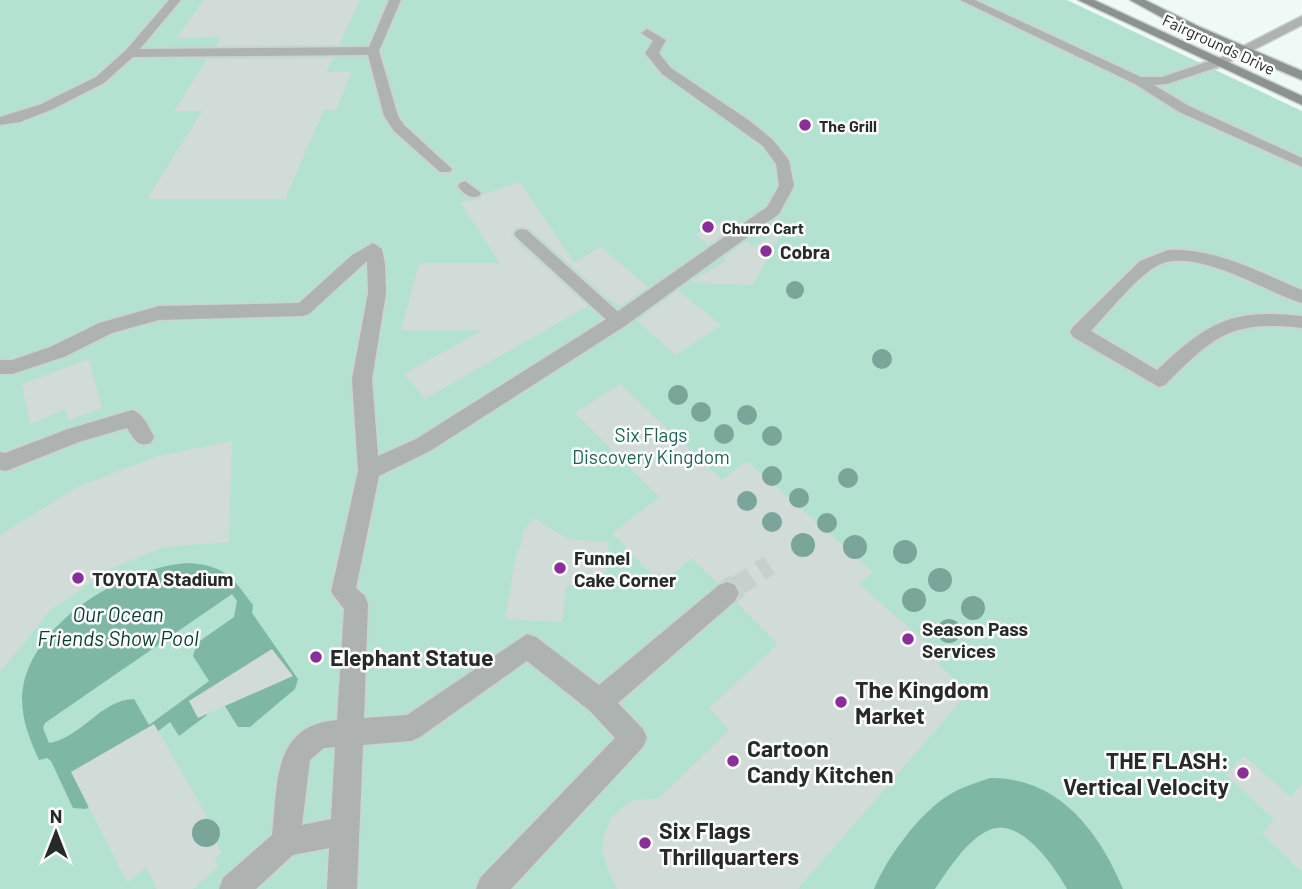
<svg xmlns="http://www.w3.org/2000/svg" width="1302" height="889" font-family="Barlow,sans-serif">
<style>
.green{fill:#b3e2d1}
.water{fill:#7eb8a5;fill-rule:evenodd}
.lines{fill:none;stroke-linecap:round;stroke-linejoin:round}
.canal{fill:#7eb8a5;fill-rule:evenodd}
.building{fill:#d1dbd7}
.street-tunnel-far1{stroke:#c7d0cc;stroke-width:21;stroke-dasharray:21 10;stroke-linecap:butt}
.street-tunnel{stroke:#c7d0cc;stroke-width:26;stroke-dasharray:26 13;stroke-linecap:butt}
.lane-casing{stroke:#cbd4d0;stroke-width:4}
.street-casing{stroke:#cbd4d0;stroke-width:3}
.secondary-casing{stroke:#cbd4d0;stroke-width:3}
.lane{fill:#aeb3b1;fill-rule:evenodd}
.street{fill:#aeb3b1;fill-rule:evenodd}
.secondary{fill:#8c9290;fill-rule:evenodd}
.tree{fill:#7aa69a}
.poi-dot{fill:#8a2e99;stroke:#fff;stroke-width:2.5}
.labels{text-anchor:middle;dominant-baseline:central;stroke-width:5;stroke-linejoin:round;paint-order:stroke}
.far-street-label{font-size:16px;fill:#272a29;stroke:#fff}
.far-poi-label{font-size:16px;font-weight:bold;fill:#272a29;stroke:#fff;text-anchor:start}
.poi-label{font-size:19px;font-weight:bold;fill:#272a29;stroke:#fff;text-anchor:start}
.park-label{font-size:19px;fill:#1a6350;stroke:#fff}
.water-label{font-size:21px;font-style:italic;fill:#083c2f;stroke:#fff}
.near-poi-label{font-size:23px;font-weight:bold;fill:#272a29;stroke:#fff;text-anchor:start}
</style>
<rect width="100%" height="100%" fill="#eff9f5"/>
<!-- green -->
<path class="green" d="M 0,0 L 1067,0 L 1302,111 L 1302,889 L 0,889 Z"/>
<!-- water -->
<path class="water" d="M 189,563 C 226,566 232,577 253,605 L 252,613 L 298,679 L 295,689 L 250,727 L 238,727 L 215,690 L 199,701 L 207,715 L 179,736 L 170,722 L 153,735 L 154,756 L 86,809 L 73,808 L 51,761 L 47,758 L 39,760 C 30,740 22,721 22,699 C 24,626 124,566 189,563 ZM 232,594 L 237,601 L 234,617 L 197,643 L 193,656 L 209,681 L 149,725 L 134,699 C 102,699 81,738 49,743 L 43,728 L 45,723 Z"/>
<g class="lines">
<!-- canal -->
<path class="canal" d="M 990,778 C 1058,777 1099,831 1123,889 L 1067,889 C 1054,866 1018,812 985,832 C 964,844 949,869 935,889 L 874,889 C 886,859 920,812 949,795 C 961,787 976,783 990,778 Z"/>
</g>
<!-- building -->
<g class="building">
<path d="M 204,0 L 360,0 L 339,45 L 216,46 L 221,37 L 176,38 Z"/>
<path d="M 333,58 L 326,72 L 352,72 L 336,110 L 324,110 L 285,199 L 147,199 L 202,111 L 174,111 L 207,59 Z"/>
<path d="M 520,182 L 574,262 L 601,247 L 648,287 L 620,306 L 605,296 L 529,228 L 516,227 L 511,234 L 515,240 L 588,306 L 425,399 L 404,374 L 483,330 L 401,330 L 419,263 L 500,263 L 460,202 L 480,199 L 483,194 Z"/>
<path d="M 722,221 L 731,229 L 708,245 L 695,234 Z"/>
<path d="M 784,228 L 753,285 L 689,283 L 726,261 L 723,258 L 747,241 L 753,246 Z"/>
<path d="M 678,290 L 721,325 L 676,355 L 637,321 Z"/>
<path d="M 89,359 L 102,408 L 68,421 L 66,409 L 30,424 L 22,384 Z"/>
<path d="M 620,384 L 722,480 L 747,461 L 787,496 L 873,572 L 859,584 L 944,658 L 937,664 L 969,692 L 798,889 L 617,889 L 606,866 L 602,850 L 604,834 L 610,820 L 620,809 L 632,801 L 659,798 L 729,730 L 709,708 L 778,644 L 737,603 L 741,592 L 736,583 L 726,580 L 717,583 L 692,558 L 661,584 L 612,533 L 659,497 L 575,413 Z"/>
<path d="M 232,441 L 229,542 L 165,547 L 112,568 L 51,610 L 0,672 L 0,535 L 79,486 L 158,456 Z"/>
<path d="M 534,518 L 568,539 L 609,542 L 604,588 L 567,585 L 562,622 L 505,619 L 517,550 L 520,550 L 523,531 Z"/>
<path d="M 272,649 L 293,676 L 198,718 L 189,701 Z"/>
<path d="M 154,724 L 207,816 L 202,821 L 222,853 L 214,859 L 219,866 L 193,889 L 157,889 L 146,867 L 127,883 L 71,772 Z"/>
<path d="M 1244,756 L 1291,797 L 1302,783 L 1302,872 L 1262,834 L 1274,819 L 1226,775 Z"/>
</g>
<g class="lines">
<!-- street-tunnel-far1 -->
<path class="street-tunnel-far1" d="M 734,588 L 769,565"/>
<!-- street-tunnel -->
<path class="street-tunnel" d="M 727,593 L 737,586"/>
<defs>
<g id="lane">
<path d="M 169,0 L 181,0 L 140,49 L 369,47 L 389,0 L 401,0 L 379,51 L 398,116 L 404,125 L 452,169 L 450,172 L 440,172 L 394,131 L 384,116 L 368,55 L 133,57 L 104,83 L 53,109 L 43,109 L 43,103 L 96,77 L 126,50 Z"/>
<path d="M 960,0 L 975,0 L 1141,77 L 1162,77 L 1213,60 L 1221,60 L 1221,66 L 1167,84 L 1154,85 L 1189,106 L 1302,158 L 1302,167 L 1179,112 L 1135,84 Z"/>
<path d="M 465,181 L 481,193 L 479,196 C 470,199 463,194 458,186 L 460,183 Z"/>
<path d="M 522,229 L 527,230 L 624,317 L 626,321 L 624,325 L 612,325 L 517,238 L 514,234 L 517,230 Z"/>
<path d="M 1168,250 C 1213,247 1262,273 1302,290 L 1302,303 C 1264,292 1193,244 1155,267 C 1135,279 1108,313 1091,331 L 1157,370 C 1208,322 1231,308 1302,316 L 1302,328 C 1230,320 1214,336 1165,385 L 1159,387 L 1073,337 L 1070,332 L 1073,327 L 1140,261 Z"/>
</g>
<g id="street">
<path d="M 1302,16 L 1302,25 L 1222,66 L 1212,66 L 1210,63 Z"/>
<path d="M 647,29 L 666,40 L 659,53 L 671,68 L 750,121 L 773,140 L 789,160 L 794,186 L 779,214 L 625,326 L 430,451 L 379,476 L 356,588 L 365,596 L 368,604 L 364,718 L 407,715 L 527,634 L 536,637 L 599,685 L 719,585 L 727,582 L 735,585 L 739,593 L 735,601 L 618,703 L 643,729 L 647,738 L 643,747 L 511,889 L 476,889 L 480,878 L 615,738 L 590,711 L 527,661 L 420,737 L 411,741 L 363,745 L 357,889 L 327,889 L 329,848 L 293,855 L 256,889 L 219,889 L 223,878 L 272,835 C 278,784 272,725 337,720 L 344,609 L 331,592 L 358,471 L 352,379 L 368,293 L 367,261 L 309,314 L 303,316 L 159,320 L 112,333 L 64,357 L 12,374 L 0,374 L 0,360 L 12,360 L 50,347 L 99,323 L 159,306 L 299,303 L 352,255 L 373,243 L 382,249 L 385,264 L 386,293 L 372,379 L 378,456 L 416,439 L 611,316 L 767,207 L 779,186 L 776,164 L 763,146 L 662,74 L 645,53 L 653,41 L 641,33 ZM 335,747 L 331,819 L 302,825 L 310,760 L 324,748 Z"/>
<path d="M 48,102 L 55,106 L 53,109 L 20,122 L 0,125 L 0,117 Z"/>
<path d="M 132,410 C 143,413 149,427 154,437 L 151,443 C 137,448 134,439 127,428 L 79,442 L 6,471 L 0,470 L 0,452 L 5,453 L 68,429 Z"/>
</g>
<g id="secondary">
<path d="M 1078,0 L 1094,0 L 1302,96 L 1302,105 Z"/>
<path d="M 1130,0 L 1145,0 L 1200,27 L 1302,71 L 1302,80 L 1190,33 Z"/>
</g>
</defs>
<!-- lane casing -->
<use href="#lane" class="lane-casing"/>
<!-- street casing -->
<use href="#street" class="street-casing"/>
<!-- secondary casing -->
<use href="#secondary" class="secondary-casing"/>
<!-- lane -->
<use href="#lane" class="lane"/>
<!-- street -->
<use href="#street" class="street"/>
<!-- secondary -->
<use href="#secondary" class="secondary"/>
</g>
<!-- trees -->
<g class="tree">
<circle cx="795" cy="290" r="9"/>
<circle cx="882" cy="359" r="10"/>
<circle cx="678" cy="395" r="10"/>
<circle cx="701" cy="412" r="10"/>
<circle cx="747" cy="415" r="10"/>
<circle cx="724" cy="434" r="10"/>
<circle cx="772" cy="436" r="10"/>
<circle cx="772" cy="476" r="10"/>
<circle cx="848" cy="478" r="10"/>
<circle cx="799" cy="498" r="10"/>
<circle cx="747" cy="501" r="10"/>
<circle cx="772" cy="522" r="10"/>
<circle cx="827" cy="523" r="10"/>
<circle cx="803" cy="545" r="12"/>
<circle cx="855" cy="547" r="12"/>
<circle cx="905" cy="552" r="12"/>
<circle cx="940" cy="580" r="12"/>
<circle cx="914" cy="600" r="12"/>
<circle cx="973" cy="608" r="12"/>
<circle cx="949" cy="631" r="12"/>
<circle cx="206" cy="833" r="14"/>
</g>
<!-- markers -->
<g class="poi-dot">
<circle cx="805" cy="125" r="7"/>
<circle cx="708" cy="227" r="7"/>
<circle cx="766" cy="251" r="7"/>
<circle cx="560" cy="568" r="7"/>
<circle cx="78" cy="578" r="7"/>
<circle cx="908" cy="639" r="7"/>
<circle cx="316" cy="657" r="7"/>
<circle cx="841" cy="702" r="7"/>
<circle cx="733" cy="761" r="7"/>
<circle cx="1243" cy="773" r="7"/>
<circle cx="645" cy="843" r="7"/>
</g>
<g class="labels">
<!-- far-street labels -->
<g class="far-street-label">
<text transform="translate(1219 44) rotate(25)">Fairgrounds Drive</text>
</g>
<!-- far-poi labels -->
<g class="far-poi-label">
<text x="819" y="125">The Grill</text>
<text x="722" y="227">Churro Cart</text>
</g>
<!-- poi labels -->
<g class="poi-label">
<text x="780" y="251">Cobra</text>
<text x="574" y="557">Funnel<tspan x="574" dy="22">Cake Corner</tspan></text>
<text x="92" y="578">TOYOTA Stadium</text>
<text x="922" y="628">Season Pass<tspan x="922" dy="22">Services</tspan></text>
</g>
<!-- park labels -->
<g class="park-label">
<text x="651" y="434">Six Flags<tspan x="651" dy="22">Discovery Kingdom</tspan></text>
</g>
<!-- water labels -->
<g class="water-label">
<text x="118" y="613">Our Ocean<tspan x="118" dy="24">Friends Show Pool</tspan></text>
</g>
<!-- near-poi labels -->
<g class="near-poi-label">
<text x="330" y="657">Elephant Statue</text>
<text x="855" y="689">The Kingdom<tspan x="855" dy="26">Market</tspan></text>
<text x="747" y="748">Cartoon<tspan x="747" dy="26">Candy Kitchen</tspan></text>
<text x="1229" y="760" text-anchor="end">THE FLASH:<tspan x="1229" dy="26">Vertical Velocity</tspan></text>
<text x="659" y="830">Six Flags<tspan x="659" dy="26">Thrillquarters</tspan></text>
</g>
</g>
<!-- north arrow -->
<g transform="translate(56 833)" stroke="#ffffff" stroke-width="5" paint-order="stroke">
<path d="M0-5L12 26L0 18L-12 26Z" fill="#272a29"/>
<text y="-10" font-size="19" font-weight="bold" text-anchor="middle" fill="#272a29">N</text>
</g>
</svg>
